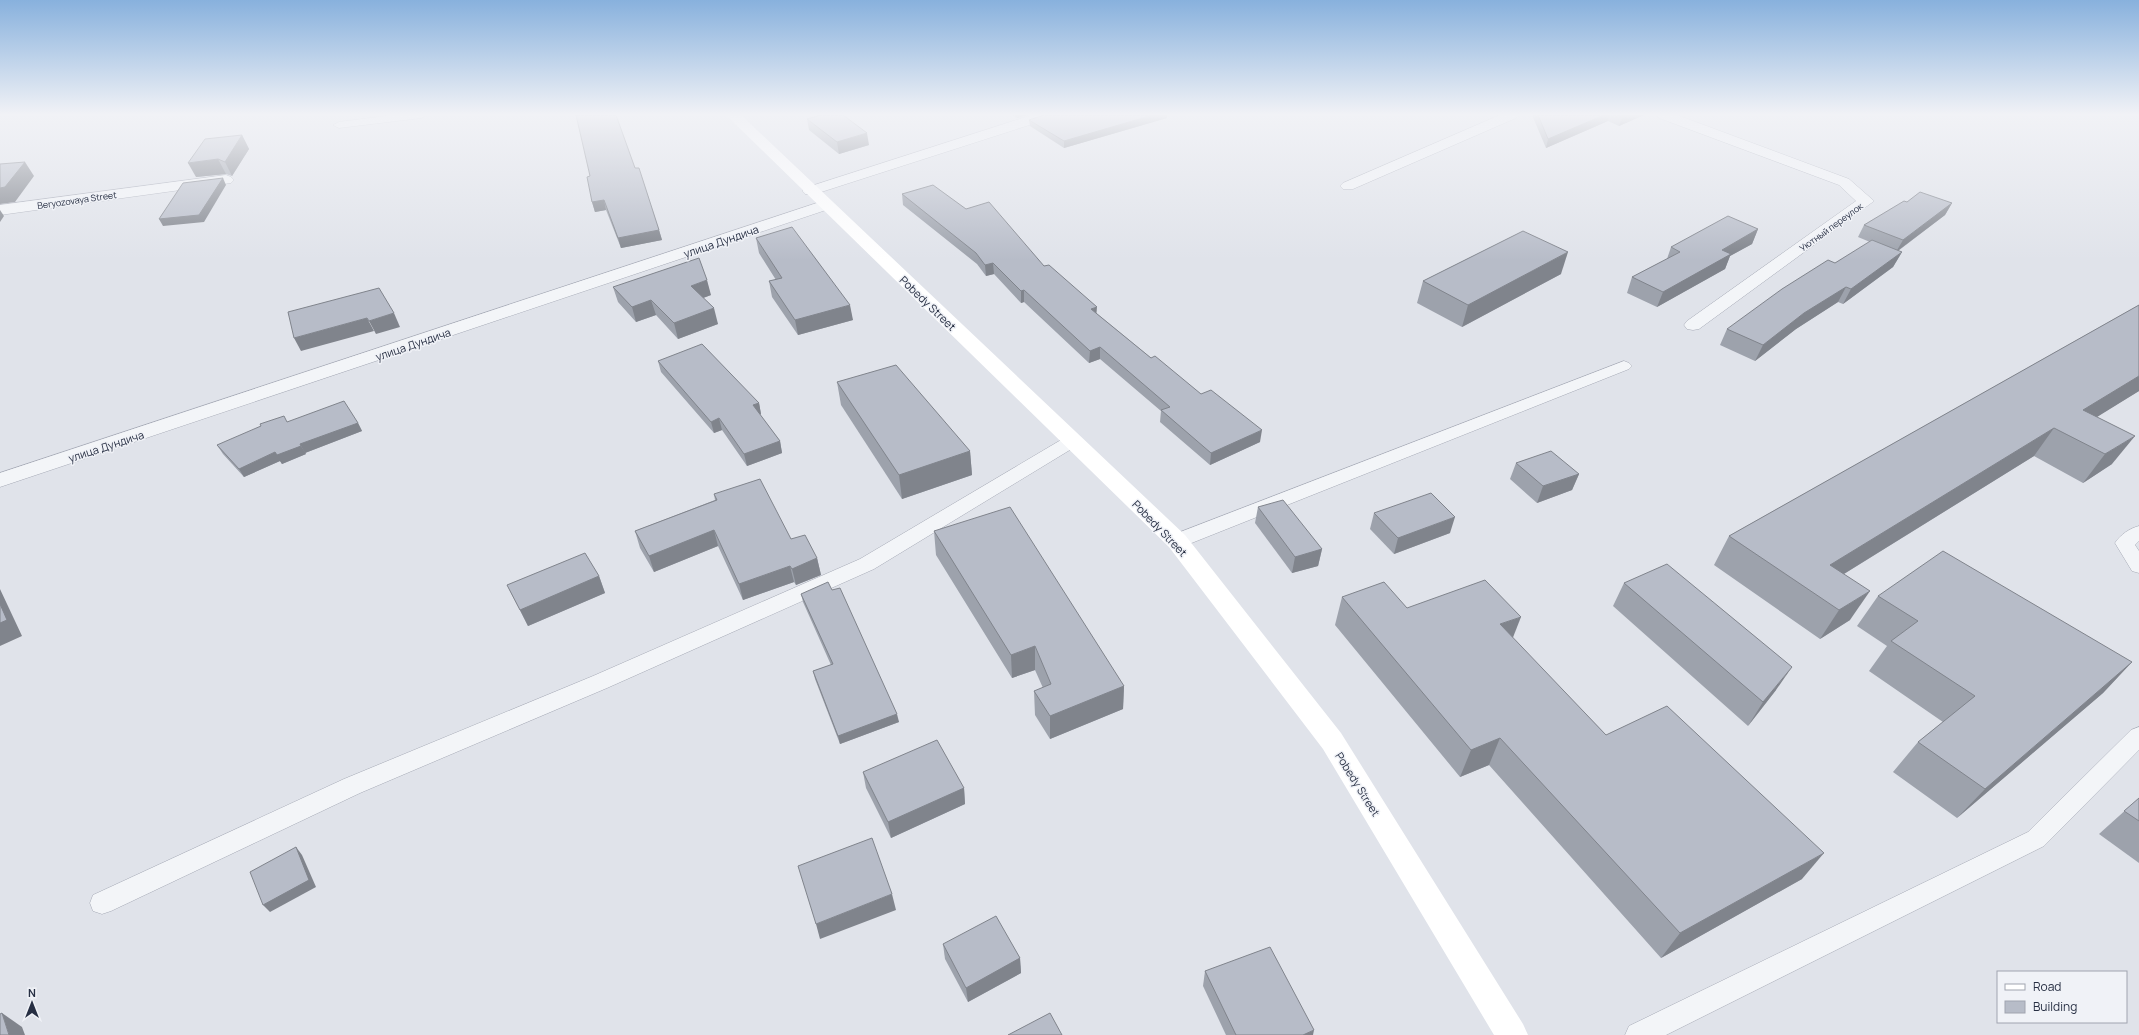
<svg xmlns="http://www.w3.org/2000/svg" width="2139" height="1035" font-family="Manrope,sans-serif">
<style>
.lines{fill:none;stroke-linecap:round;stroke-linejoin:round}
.lane-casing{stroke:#a5a9b5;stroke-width:1}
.street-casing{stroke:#a5a9b5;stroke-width:1}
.lane{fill:#f3f5f8;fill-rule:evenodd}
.street{fill:#f3f5f8;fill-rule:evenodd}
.secondary{fill:#fff;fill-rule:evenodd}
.wall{fill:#9da2ac}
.shaded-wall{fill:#80848c}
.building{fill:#b7bcc8;stroke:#80848c}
.labels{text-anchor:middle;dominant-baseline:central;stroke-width:3;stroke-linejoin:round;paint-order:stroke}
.far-street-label{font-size:9px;fill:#272f43;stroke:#f0f2f7}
.street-label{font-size:11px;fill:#272f43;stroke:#f0f2f7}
</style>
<rect width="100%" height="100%" fill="#e0e3ea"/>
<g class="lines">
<defs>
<g id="lane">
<path d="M 394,115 L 427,115 L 421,118 L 339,128 L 333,125 L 339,122 Z"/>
<path d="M 1624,361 L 1629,363 L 1632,366 L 1629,369 L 1184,546 L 1177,547 L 1170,546 L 1168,541 L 1170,536 Z"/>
<path d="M 1072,436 L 1078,437 L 1080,441 L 1078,445 L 874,569 L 607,688 L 360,793 L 111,911 L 102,914 L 93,911 L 90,903 L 93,895 L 344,779 L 593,676 L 860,559 L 1066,437 Z"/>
<path d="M 2139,526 L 2139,541 L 2135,545 L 2139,551 L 2139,573 L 2132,571 L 2115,543 C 2120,535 2130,528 2139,526 Z"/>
<path d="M 2139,727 L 2139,750 L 2044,846 L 1666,1035 L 1625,1035 L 1629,1026 L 2028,832 L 2131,730 Z"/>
</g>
<g id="street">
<path d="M 1032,115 L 1053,115 L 1051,118 L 815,194 L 805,194 L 802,191 L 805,188 Z"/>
<path d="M 1500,115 L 1518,115 L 1516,118 L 1353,189 L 1343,189 L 1340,186 L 1343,183 Z"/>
<path d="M 1657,115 L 1677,115 L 1849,179 L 1874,201 L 1699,329 L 1693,330 L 1687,329 L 1684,325 L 1687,321 L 1856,201 L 1839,185 L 1659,118 Z"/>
<path d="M 226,175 L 231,177 L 234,180 L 231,183 L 0,215 L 0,205 Z"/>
<path d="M 826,200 L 832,202 L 834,205 L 832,208 L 0,487 L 0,473 Z"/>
</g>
</defs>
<!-- lane casing -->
<use href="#lane" class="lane-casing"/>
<!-- street casing -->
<use href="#street" class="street-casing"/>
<!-- lane -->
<use href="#lane" class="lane"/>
<!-- street -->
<use href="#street" class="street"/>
<!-- secondary -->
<path class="secondary" d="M 726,115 L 741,115 L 1185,535 L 1341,733 L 1523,1024 L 1528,1035 L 1494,1035 L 1323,749 L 1169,547 Z"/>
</g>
<!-- wall -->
<g class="wall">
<path d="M 1011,115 L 1028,115 L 1017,118 Z"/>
<path d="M 1532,115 L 1644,115 L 1619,126 L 1608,121 L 1546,148 Z"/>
<path d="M 1167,118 L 1064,148 L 1030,126 L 1029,120 Z"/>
<path d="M 807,119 L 869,145 L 839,154 L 809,130 Z"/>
<path d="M 242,135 L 249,149 L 232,176 L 226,174 L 196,177 Z"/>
<path d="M 635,168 L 659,230 L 662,240 L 621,248 L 606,210 L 595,212 L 592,202 Z"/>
<path d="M 902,194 L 966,209 L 1044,266 L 1096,313 L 1151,358 L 1260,442 L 1210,465 L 1160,422 L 1161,411 L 1100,359 L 1089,363 L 1024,302 L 1021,303 L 994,274 L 986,276 L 977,264 L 903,205 Z"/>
<path d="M 1907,202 L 1952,203 L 1945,215 L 1898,251 L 1902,252 L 1893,267 L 1843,304 L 1838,302 L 1796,329 L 1755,361 L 1720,345 L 1727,329 L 1870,242 L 1858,237 L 1864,225 Z"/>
<path d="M 1758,229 L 1752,244 L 1730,256 L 1725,269 L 1657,307 L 1627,293 L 1632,277 L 1667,259 L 1671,247 Z"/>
<path d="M 756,238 L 853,320 L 798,335 L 772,297 L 769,281 L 776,280 L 759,253 Z"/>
<path d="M 1561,274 L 1462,327 L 1417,303 L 1423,281 Z"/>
<path d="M 613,287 L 711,295 L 703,298 L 718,324 L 678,339 L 656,315 L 636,322 L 618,302 Z"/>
<path d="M 2139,305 L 2139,391 L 2096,417 L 2112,464 L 2083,483 L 2034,456 L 1844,574 L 1850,620 L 1820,639 L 1714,565 L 1729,536 Z"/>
<path d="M 658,361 L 759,403 L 761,414 L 760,415 L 780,441 L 782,453 L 747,466 L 722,430 L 714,433 L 661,372 Z"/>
<path d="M 837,382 L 970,451 L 972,475 L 902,499 L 841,405 Z"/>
<path d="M 287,422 L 358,423 L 362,431 L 305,453 L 306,454 L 282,464 L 280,461 L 244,477 L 223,454 L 217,445 Z"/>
<path d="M 1516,463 L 1579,474 L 1572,490 L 1537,503 L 1510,479 Z"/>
<path d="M 714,494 L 791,539 L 817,558 L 821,575 L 796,585 L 794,582 L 743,600 L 718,546 L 654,572 L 640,548 L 635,531 L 715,500 Z"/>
<path d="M 1258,507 L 1322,549 L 1318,566 L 1292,573 L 1255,523 Z"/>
<path d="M 1374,513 L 1450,533 L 1394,554 L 1370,529 Z"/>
<path d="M 934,531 L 1124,686 L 1123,709 L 1050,739 L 1035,715 L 1034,691 L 1043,688 L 1035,670 L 1012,678 L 936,555 Z"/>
<path d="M 599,576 L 605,593 L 528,626 L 507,585 Z"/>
<path d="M 1624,583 L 1776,690 L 1748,726 L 1613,606 Z"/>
<path d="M 832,590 L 899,722 L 840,744 L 815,679 L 813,671 L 831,665 L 803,602 L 801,594 Z"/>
<path d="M 1878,596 L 2132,662 L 2103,693 L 1957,818 L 1893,772 L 1918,742 L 1943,722 L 1869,671 L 1887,646 L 1857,626 Z"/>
<path d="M 1342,597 L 1407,608 L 1512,638 L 1606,735 L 1802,879 L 1661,958 L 1489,765 L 1460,777 L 1335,625 Z"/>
<path d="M 863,772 L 964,788 L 965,804 L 891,838 L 866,788 Z"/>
<path d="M 2139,798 L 2139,863 L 2099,834 Z"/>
<path d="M 943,944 L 1020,958 L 1021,973 L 968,1002 L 945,959 Z"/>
<path d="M 1205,971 L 1313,1035 L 1226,1035 L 1203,986 Z"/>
</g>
<!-- shaded-wall -->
<g class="shaded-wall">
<path d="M 1016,115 L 1028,115 L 1017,118 Z"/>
<path d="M 1153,115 L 1167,115 L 1167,118 L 1064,148 L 1064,141 Z"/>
<path d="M 1604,115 L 1610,115 L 1608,121 L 1546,148 L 1548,139 Z"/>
<path d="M 1626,115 L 1644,115 L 1619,126 L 1622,117 Z"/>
<path d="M 867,133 L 869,145 L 839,154 L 837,142 Z"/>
<path d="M 242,135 L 249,149 L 232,176 L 225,162 Z"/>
<path d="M 218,159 L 226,174 L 196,177 L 188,163 Z"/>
<path d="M 25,162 L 34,176 L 15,202 L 0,204 L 0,188 Z"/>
<path d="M 223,178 L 226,185 L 204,222 L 163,226 L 159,219 Z"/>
<path d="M 604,200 L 606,210 L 595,212 L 592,202 Z"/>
<path d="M 1952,203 L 1945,215 L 1896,252 L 1903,240 Z"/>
<path d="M 0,210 L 4,216 L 0,222 Z"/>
<path d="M 1758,229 L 1752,244 L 1730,256 L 1725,269 L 1657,307 L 1663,292 L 1722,250 Z"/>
<path d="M 659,230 L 662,240 L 621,248 L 618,238 Z"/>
<path d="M 1568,252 L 1561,274 L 1462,327 L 1468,305 Z"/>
<path d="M 1902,252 L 1893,267 L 1843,304 L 1851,289 Z"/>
<path d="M 993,263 L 994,274 L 986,276 L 985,265 Z"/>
<path d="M 707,280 L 711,295 L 695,301 L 691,286 Z"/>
<path d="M 1846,287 L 1838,302 L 1796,329 L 1755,361 L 1763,345 L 1804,313 Z"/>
<path d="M 1024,290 L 1024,302 L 1021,303 L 1021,291 Z"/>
<path d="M 651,300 L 656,315 L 636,322 L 632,307 Z"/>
<path d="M 850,305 L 853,320 L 798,335 L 795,320 Z"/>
<path d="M 1097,307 L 1096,319 L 1091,309 Z"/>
<path d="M 714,308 L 718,324 L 678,339 L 674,323 Z"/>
<path d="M 394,313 L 400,327 L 376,334 L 369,321 Z"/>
<path d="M 367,318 L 374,331 L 301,351 L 294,338 Z"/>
<path d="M 1100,347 L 1100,359 L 1089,363 L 1090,351 Z"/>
<path d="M 2139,376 L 2139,391 L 2068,435 L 2083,410 Z"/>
<path d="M 759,403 L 761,414 L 756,416 L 753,405 Z"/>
<path d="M 719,418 L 722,430 L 714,433 L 711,422 Z"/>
<path d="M 358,423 L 362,431 L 305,453 L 300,444 Z"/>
<path d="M 2054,428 L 2034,456 L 1813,593 L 1830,565 Z"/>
<path d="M 1262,430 L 1260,442 L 1210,465 L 1211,453 Z"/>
<path d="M 2135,436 L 2112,464 L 2083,483 L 2105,454 Z"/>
<path d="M 780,441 L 782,453 L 747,466 L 744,454 Z"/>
<path d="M 301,446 L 306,454 L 282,464 L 280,461 L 244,477 L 239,469 L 275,452 Z"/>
<path d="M 970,451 L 972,475 L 902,499 L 899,475 Z"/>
<path d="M 1579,474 L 1572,490 L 1537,503 L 1543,486 Z"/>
<path d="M 1455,517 L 1450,533 L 1394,554 L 1398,538 Z"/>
<path d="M 714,530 L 718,546 L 654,572 L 649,556 Z"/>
<path d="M 1322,549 L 1318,566 L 1292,573 L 1295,557 Z"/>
<path d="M 817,558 L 821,575 L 796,585 L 792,569 Z"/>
<path d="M 790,566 L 794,582 L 743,600 L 739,584 Z"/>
<path d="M 599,576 L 605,593 L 528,626 L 520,610 Z"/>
<path d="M 0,589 L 22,636 L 0,646 Z"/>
<path d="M 1870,591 L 1850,620 L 1820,639 L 1839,610 Z"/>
<path d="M 1521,617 L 1510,645 L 1500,624 Z"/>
<path d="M 1035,646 L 1035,670 L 1012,678 L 1011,655 Z"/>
<path d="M 2132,662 L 2103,693 L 1957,818 L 1985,789 Z"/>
<path d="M 1792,667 L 1776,690 L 1748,726 L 1763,702 Z"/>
<path d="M 1124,686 L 1123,709 L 1050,739 L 1050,716 Z"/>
<path d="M 897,714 L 899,722 L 840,744 L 838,736 Z"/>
<path d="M 1500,738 L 1489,765 L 1460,777 L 1471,750 Z"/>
<path d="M 964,788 L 965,804 L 891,838 L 888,822 Z"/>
<path d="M 296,847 L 302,855 L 316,887 L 270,912 L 263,905 Z"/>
<path d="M 1824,853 L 1802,879 L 1661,958 L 1680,933 Z"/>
<path d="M 892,894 L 896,910 L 820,939 L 816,924 Z"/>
<path d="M 1020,958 L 1021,973 L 968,1002 L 966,988 Z"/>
<path d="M 2,1013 L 22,1027 L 25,1035 L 9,1035 Z"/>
<path d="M 1314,1030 L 1313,1035 L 1303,1035 Z"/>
</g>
<!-- building -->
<g class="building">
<path d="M 576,115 L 616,115 L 635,168 L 639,168 L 659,230 L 618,238 L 604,200 L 592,202 L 587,177 L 590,176 Z"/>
<path d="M 821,115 L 843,115 L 867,133 L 837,142 L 807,119 Z"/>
<path d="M 1044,115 L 1153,115 L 1064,141 L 1029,120 Z"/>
<path d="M 1538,115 L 1604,115 L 1548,139 Z"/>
<path d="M 1617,115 L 1626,115 L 1622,117 Z"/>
<path d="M 242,135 L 225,162 L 218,159 L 188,163 L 205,139 Z"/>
<path d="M 25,162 L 5,187 L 0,188 L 0,164 Z"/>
<path d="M 223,178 L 199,215 L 159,219 L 183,183 Z"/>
<path d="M 933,185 L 966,209 L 989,202 L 1044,266 L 1049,265 L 1097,307 L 1091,309 L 1151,358 L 1155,356 L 1201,394 L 1211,390 L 1262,430 L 1211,453 L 1161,410 L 1170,407 L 1100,347 L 1090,351 L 1024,290 L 1021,291 L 993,263 L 985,265 L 976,253 L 902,194 Z"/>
<path d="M 1920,192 L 1952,203 L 1903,240 L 1864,225 L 1904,201 L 1907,202 Z"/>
<path d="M 1728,216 L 1758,229 L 1722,250 L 1731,254 L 1663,292 L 1632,277 L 1680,252 L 1671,247 Z"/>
<path d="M 792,227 L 850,305 L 795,320 L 769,281 L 782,278 L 756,238 Z"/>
<path d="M 1523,231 L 1568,252 L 1468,305 L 1423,281 Z"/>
<path d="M 1872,240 L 1902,252 L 1851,289 L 1846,287 L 1804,313 L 1763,345 L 1727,329 L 1782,289 L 1828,260 L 1835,263 Z"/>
<path d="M 699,258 L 707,280 L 691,286 L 714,308 L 674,323 L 651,300 L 632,307 L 613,287 Z"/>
<path d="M 379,288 L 394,313 L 369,321 L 367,318 L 294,338 L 288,312 Z"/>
<path d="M 2139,305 L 2139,376 L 2083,410 L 2135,436 L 2105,454 L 2054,428 L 1830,565 L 1870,591 L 1839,610 L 1729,536 Z"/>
<path d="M 702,344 L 759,403 L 753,405 L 780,441 L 744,454 L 719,418 L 711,422 L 658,361 Z"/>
<path d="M 896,365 L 970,451 L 899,475 L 837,382 Z"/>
<path d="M 344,401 L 358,423 L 300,444 L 301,446 L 277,455 L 275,452 L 239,469 L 217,445 L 261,426 L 260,424 L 284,416 L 287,422 Z"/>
<path d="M 1551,451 L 1579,474 L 1543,486 L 1516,463 Z"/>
<path d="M 760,479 L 791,539 L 805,535 L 817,558 L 792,569 L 790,566 L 739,584 L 714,530 L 649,556 L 635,531 L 717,500 L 714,494 Z"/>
<path d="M 1431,493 L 1455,517 L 1398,538 L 1374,513 Z"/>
<path d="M 1283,500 L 1322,549 L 1295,557 L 1258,507 Z"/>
<path d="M 1010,507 L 1124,686 L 1050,716 L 1034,691 L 1051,684 L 1035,646 L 1011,655 L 934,531 Z"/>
<path d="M 1943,551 L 2132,662 L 1985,789 L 1918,742 L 1975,696 L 1891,641 L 1918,621 L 1878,596 Z"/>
<path d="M 585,553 L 599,576 L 520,610 L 507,585 Z"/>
<path d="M 1667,564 L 1792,667 L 1763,702 L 1624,583 Z"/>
<path d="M 1485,580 L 1521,617 L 1500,624 L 1606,735 L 1667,706 L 1824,853 L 1680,933 L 1500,738 L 1471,750 L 1342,597 L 1384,582 L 1407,608 Z"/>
<path d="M 828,582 L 832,590 L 840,588 L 897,714 L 838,736 L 813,671 L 833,664 L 801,594 Z"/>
<path d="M 0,604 L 7,620 L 0,623 Z"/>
<path d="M 937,740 L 964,788 L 888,822 L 863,772 Z"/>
<path d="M 2139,798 L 2139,821 L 2124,811 Z"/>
<path d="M 872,838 L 892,894 L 816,924 L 798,866 Z"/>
<path d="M 296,847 L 309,880 L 263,905 L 250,872 Z"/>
<path d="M 996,916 L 1020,958 L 966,988 L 943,944 Z"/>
<path d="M 1270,947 L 1314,1030 L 1303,1035 L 1236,1035 L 1205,971 Z"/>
<path d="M 2,1013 L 9,1035 L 0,1035 L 0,1014 Z"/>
<path d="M 1050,1013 L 1062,1035 L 1008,1035 Z"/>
</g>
<!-- sky -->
<linearGradient id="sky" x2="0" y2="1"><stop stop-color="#88b1dd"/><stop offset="0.44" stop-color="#f1f2f6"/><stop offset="1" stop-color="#f1f2f6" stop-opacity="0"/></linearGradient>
<rect width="2139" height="260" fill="url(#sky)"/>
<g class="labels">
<!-- far-street labels -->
<g class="far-street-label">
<text transform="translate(77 200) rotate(-8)">Beryozovaya Street</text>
<text transform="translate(1831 227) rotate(-36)">Уютный переулок</text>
</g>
<!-- street labels -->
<g class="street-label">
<text transform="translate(721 241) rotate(-19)">улица Дундича</text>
<text transform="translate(928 303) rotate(44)">Pobedy Street</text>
<text transform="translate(413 344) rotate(-19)">улица Дундича</text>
<text transform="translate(106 446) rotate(-18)">улица Дундича</text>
<text transform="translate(1160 528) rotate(46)">Pobedy Street</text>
<text transform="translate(1358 784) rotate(58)">Pobedy Street</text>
</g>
</g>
<!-- legend -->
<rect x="1997" y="971" width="130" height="52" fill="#f0f2f7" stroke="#a0a4af"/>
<rect x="2005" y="984" width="20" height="6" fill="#ffffff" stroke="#a0a4af"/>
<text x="2033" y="991" font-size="12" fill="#272f43">Road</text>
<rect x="2005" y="1001" width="20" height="12" fill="#b7bcc8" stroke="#a0a4af"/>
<text x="2033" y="1011" font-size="12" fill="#272f43">Building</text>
<!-- north arrow -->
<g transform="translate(32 1003)" stroke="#f0f2f7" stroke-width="3" paint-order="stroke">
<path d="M0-3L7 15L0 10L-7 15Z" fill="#272f43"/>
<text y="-6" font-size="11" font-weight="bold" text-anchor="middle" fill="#272f43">N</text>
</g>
</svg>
